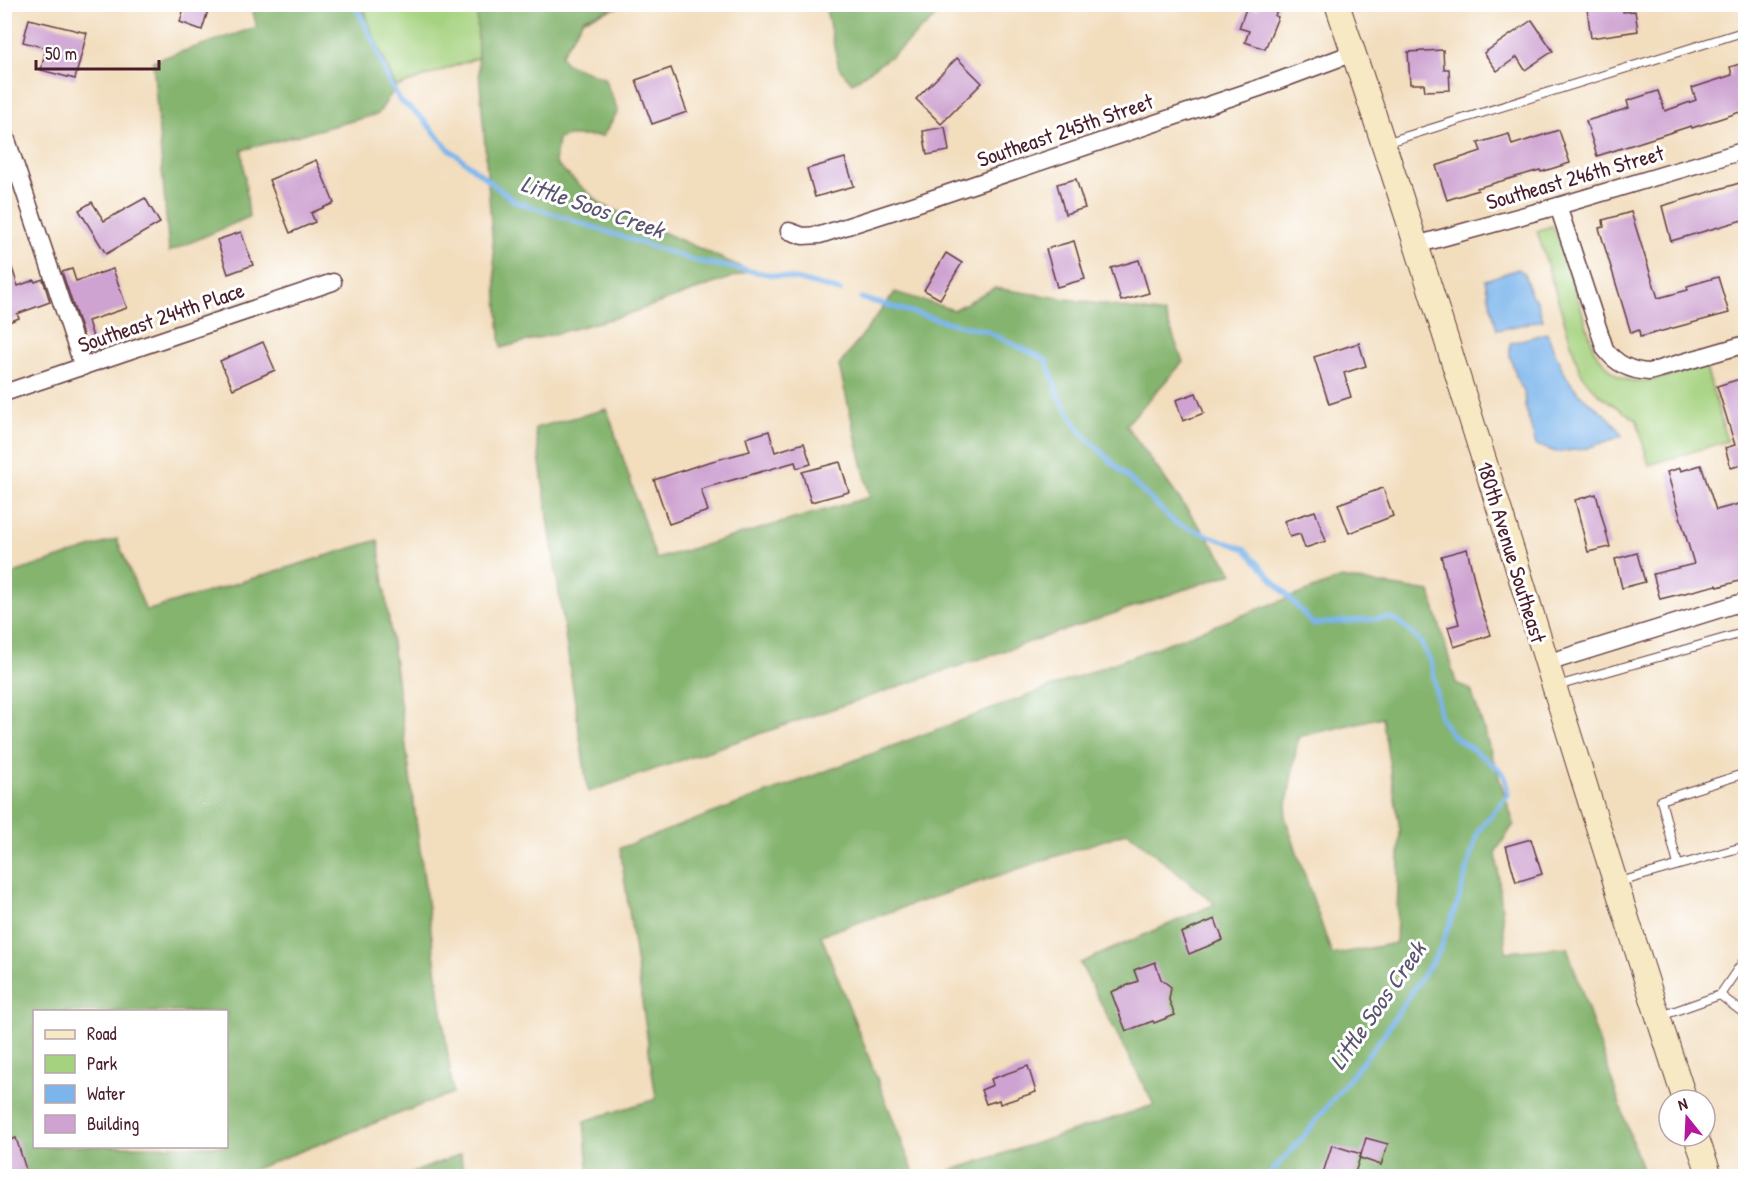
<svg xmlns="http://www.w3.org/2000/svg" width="1750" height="1181" font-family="'Patrick Hand',sans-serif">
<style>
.green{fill:#a5d27f;stroke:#787855;stroke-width:1.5}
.forest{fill:#84b46e;stroke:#676a4c;stroke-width:1.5;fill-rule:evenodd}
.water{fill:#7bb5ec;stroke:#626a8c;stroke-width:1.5}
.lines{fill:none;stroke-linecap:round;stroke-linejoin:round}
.stream{stroke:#7bb5ec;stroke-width:5}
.building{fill:#cea3d1}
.lane-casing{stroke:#633c41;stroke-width:10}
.street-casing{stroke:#633c41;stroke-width:19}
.secondary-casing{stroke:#633c41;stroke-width:26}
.lane{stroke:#fff;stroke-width:8}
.street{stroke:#fff;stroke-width:16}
.secondary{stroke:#f6e9c3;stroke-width:24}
.labels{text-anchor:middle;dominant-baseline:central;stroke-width:6;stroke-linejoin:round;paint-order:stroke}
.street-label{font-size:22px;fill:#4a1f2b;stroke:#fff}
.water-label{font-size:24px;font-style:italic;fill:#5b546f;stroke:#fff}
</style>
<rect width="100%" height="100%" fill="#fff"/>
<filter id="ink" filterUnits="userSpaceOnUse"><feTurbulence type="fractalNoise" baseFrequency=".0167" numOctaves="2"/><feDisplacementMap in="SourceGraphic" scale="12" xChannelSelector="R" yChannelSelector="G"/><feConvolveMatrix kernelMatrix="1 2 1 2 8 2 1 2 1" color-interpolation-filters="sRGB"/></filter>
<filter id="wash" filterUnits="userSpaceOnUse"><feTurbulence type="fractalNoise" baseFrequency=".008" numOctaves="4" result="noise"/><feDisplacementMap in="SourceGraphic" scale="24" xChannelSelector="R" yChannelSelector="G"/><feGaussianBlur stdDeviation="1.35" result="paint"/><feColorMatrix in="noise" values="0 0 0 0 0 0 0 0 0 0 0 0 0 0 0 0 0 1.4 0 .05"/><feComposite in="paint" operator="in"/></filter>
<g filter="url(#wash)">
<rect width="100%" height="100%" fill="#f2ddbd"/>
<!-- green -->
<g class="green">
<path d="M 358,5 L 624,5 L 385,91 Z"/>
<path d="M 1552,226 L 1558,236 L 1595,352 C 1602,360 1609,370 1618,376 C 1642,390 1681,372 1705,364 L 1727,441 L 1649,465 L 1637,420 C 1613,404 1593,395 1579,369 L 1537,231 Z"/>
</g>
<!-- forest -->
<g class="forest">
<path d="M 251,5 L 363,5 L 372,32 L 396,87 L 378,114 L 242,150 L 249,217 L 169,252 L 153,61 L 257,27 Z"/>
<path d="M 477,5 L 624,5 L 584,18 L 561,55 L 565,63 L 604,78 L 618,111 L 603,136 L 568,136 L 558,139 L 555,163 L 602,205 L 750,271 L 625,315 L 501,348 L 478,58 Z"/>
<path d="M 825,5 L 825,4 L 949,5 L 894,54 L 852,83 L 839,68 Z"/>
<path d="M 994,288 L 1165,314 L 1183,362 L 1126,425 L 1233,573 L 588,792 L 535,428 L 607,409 L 656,559 L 870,497 L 839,366 L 895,292 L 954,310 Z"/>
<path d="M 117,539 L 146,611 L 378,540 L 453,1093 L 236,1176 L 5,1176 L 4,576 ZM 34,1012 L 226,1012 L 226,1146 L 34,1146 Z"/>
<path d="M 1342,578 L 1430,592 L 1456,683 L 1471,690 L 1514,824 L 1496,851 L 1506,952 L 1567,947 L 1644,1176 L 934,1176 L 1154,1105 L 1080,963 L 1215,904 L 1128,832 L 821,935 L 915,1176 L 589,1176 L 584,1121 L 656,1099 L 620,848 ZM 1382,717 L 1400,830 L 1396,943 L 1332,955 L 1285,817 L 1298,737 Z"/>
<path d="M 461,1154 L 463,1176 L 404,1176 Z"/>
</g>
<!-- water -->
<g class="water">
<path d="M 1518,269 L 1524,273 L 1531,295 L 1537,301 L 1543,320 L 1497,330 L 1485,280 Z"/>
<path d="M 1547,333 C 1556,355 1564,379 1582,396 C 1596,409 1614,417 1622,436 L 1584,449 L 1556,452 L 1536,445 L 1525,406 L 1524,391 L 1518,382 L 1510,356 L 1510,343 Z"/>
</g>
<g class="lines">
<!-- stream -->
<g class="stream">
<path d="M 354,4 L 374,42 L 387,77 L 400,101 L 420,116 L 448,148 L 514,201 L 696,261 L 800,280 L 840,291"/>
<path d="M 861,298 L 958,325 L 986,331 L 1046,360 L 1059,397 L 1081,432 L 1175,523 L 1245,549 L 1313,624 L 1388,618 L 1399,622 L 1420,641 L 1432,665 L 1440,717 L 1452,735 L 1497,767 L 1505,777 L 1508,795 L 1478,831 L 1459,899 L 1440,950 L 1382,1037 L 1303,1137 L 1268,1176"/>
</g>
</g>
<g id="blocks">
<!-- building -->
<g class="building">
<path d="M 185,4 L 210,4 L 202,30 L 180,22 Z"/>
<path d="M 1260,4 L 1279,4 L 1275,16 L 1278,17 L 1265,49 L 1245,42 L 1249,31 L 1239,28 L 1247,6 L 1258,10 Z"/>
<path d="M 1607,4 L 1622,4 L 1623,12 L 1635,11 L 1638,31 L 1591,38 L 1587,8 Z"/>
<path d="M 29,19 L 87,33 L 75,79 L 41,70 L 46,48 L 23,42 Z"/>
<path d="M 1532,20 L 1553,51 L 1525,70 L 1517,57 L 1497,71 L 1484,53 Z"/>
<path d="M 1443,50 L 1444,69 L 1449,69 L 1450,90 L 1425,91 L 1424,84 L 1410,84 L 1408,52 Z"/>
<path d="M 957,58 L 982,83 L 941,124 L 916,99 Z"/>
<path d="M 1746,62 L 1746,110 L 1692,128 L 1691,126 L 1597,156 L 1586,121 L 1629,108 L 1627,101 L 1658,91 L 1665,111 L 1696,100 L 1692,88 L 1732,75 L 1730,67 Z"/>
<path d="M 671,68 L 687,112 L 652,124 L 636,80 Z"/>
<path d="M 945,127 L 949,151 L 927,155 L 923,131 Z"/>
<path d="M 1559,130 L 1570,163 L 1541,172 L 1540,170 L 1477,188 L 1478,190 L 1447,200 L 1436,166 L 1481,151 L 1478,143 L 1509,134 L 1512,145 Z"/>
<path d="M 845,158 L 854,186 L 815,197 L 807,169 Z"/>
<path d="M 316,160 L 334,203 L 311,213 L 315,222 L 290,233 L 269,180 Z"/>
<path d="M 1076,179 L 1085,208 L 1065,214 L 1057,184 Z"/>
<path d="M 1746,181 L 1746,219 L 1671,241 L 1662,206 Z"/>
<path d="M 145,198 L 160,223 L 106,254 L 79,210 L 92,202 L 104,221 Z"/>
<path d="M 1631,212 L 1658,298 L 1688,290 L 1687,286 L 1718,277 L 1729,313 L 1640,337 L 1639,330 L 1631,333 L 1599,228 L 1604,227 L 1603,220 Z"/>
<path d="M 241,232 L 253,265 L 228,274 L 217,240 Z"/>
<path d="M 1074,241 L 1085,279 L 1057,287 L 1046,249 Z"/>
<path d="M 4,253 L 7,253 L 18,286 L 34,280 L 35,282 L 43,279 L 50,302 L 17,314 L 19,318 L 4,324 Z"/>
<path d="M 946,253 L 962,263 L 940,299 L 924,290 Z"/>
<path d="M 1139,260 L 1149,293 L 1121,301 L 1111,268 Z"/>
<path d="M 72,269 L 76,281 L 113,269 L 127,308 L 88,321 L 97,350 L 89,353 L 62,272 Z"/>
<path d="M 263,342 L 275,370 L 233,389 L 220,361 Z"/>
<path d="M 1359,343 L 1366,366 L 1344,373 L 1351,397 L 1329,404 L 1314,357 Z"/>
<path d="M 1746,377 L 1746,468 L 1742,468 L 1741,465 L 1731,468 L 1725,448 L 1735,445 L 1717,386 Z"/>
<path d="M 1196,393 L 1204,413 L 1183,421 L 1176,400 Z"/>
<path d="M 769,431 L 775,452 L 804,443 L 811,464 L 797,468 L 795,462 L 701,489 L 708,511 L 669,524 L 654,480 L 705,463 L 750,451 L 746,438 Z"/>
<path d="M 840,462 L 849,492 L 811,502 L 802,472 Z"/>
<path d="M 1701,465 L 1716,510 L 1746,502 L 1746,579 L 1718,587 L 1717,585 L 1660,599 L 1653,574 L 1694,564 L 1667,472 L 1680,468 L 1681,471 Z"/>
<path d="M 1383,488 L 1393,516 L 1349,533 L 1338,504 Z"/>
<path d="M 1596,494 L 1610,547 L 1588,552 L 1575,500 Z"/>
<path d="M 1315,511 L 1326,541 L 1305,548 L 1300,534 L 1290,537 L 1284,521 Z"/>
<path d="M 1467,549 L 1480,604 L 1491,635 L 1454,647 L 1448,627 L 1459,624 L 1441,556 Z"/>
<path d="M 1637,553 L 1645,582 L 1622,588 L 1615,559 Z"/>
<path d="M 1531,839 L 1542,874 L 1516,882 L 1506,846 Z"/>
<path d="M 1215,919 L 1223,940 L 1189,954 L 1181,933 Z"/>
<path d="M 1155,962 L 1161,979 L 1171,987 L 1169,1000 L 1175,1015 L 1154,1023 L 1153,1021 L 1126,1031 L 1111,992 L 1138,981 L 1134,970 Z"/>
<path d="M 1028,1066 L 1036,1092 L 1000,1104 L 999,1100 L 986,1104 L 981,1090 L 993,1085 L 991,1079 Z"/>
<path d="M 16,1138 L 28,1176 L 4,1176 L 4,1142 Z"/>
<path d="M 1366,1138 L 1388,1144 L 1381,1165 L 1360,1158 Z"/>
<path d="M 1332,1145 L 1361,1154 L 1354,1176 L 1322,1176 Z"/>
</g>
</g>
</g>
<g filter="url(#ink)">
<use href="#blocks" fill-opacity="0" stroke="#633c41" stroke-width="1.5"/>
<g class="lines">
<defs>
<g id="lane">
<path d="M 1385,143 L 1746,31"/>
<path d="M 1557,686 L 1746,632"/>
<path d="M 1678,865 L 1661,800 L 1743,774 L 1746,775"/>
<path d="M 1616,883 L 1746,846"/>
<path d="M 1720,995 L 1746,957"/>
<path d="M 1661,1016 L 1720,995 L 1746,1015"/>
</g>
<g id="street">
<path d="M 4,131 L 83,367"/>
<path d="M 1558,206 L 1605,349 C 1616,364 1631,371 1649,372 L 1746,344"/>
<path d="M 789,231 L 803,236 L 820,235 L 913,205 L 1259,88 L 1353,53"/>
<path d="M 1416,245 L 1558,206 L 1746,150"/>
<path d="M 4,393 L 333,282"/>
<path d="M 1547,663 L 1746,601"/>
</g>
<g id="secondary">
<path d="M 1337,4 C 1460,367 1566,736 1685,1100"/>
<path d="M 1696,1136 L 1710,1176"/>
</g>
</defs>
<!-- lane casing -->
<use href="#lane" class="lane-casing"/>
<!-- street casing -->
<use href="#street" class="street-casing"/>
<!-- secondary casing -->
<use href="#secondary" class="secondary-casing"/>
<!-- lane -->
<use href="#lane" class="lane"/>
<!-- street -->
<use href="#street" class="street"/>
<!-- secondary -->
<use href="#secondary" class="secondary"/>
</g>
</g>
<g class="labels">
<!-- street labels -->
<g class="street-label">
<text transform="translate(1065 130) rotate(-19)">Southeast 245th Street</text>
<text transform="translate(1575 177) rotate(-16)">Southeast 246th Street</text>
<text transform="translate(161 317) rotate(-19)">Southeast 244th Place</text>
<text transform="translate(1512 552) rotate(73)">180th Avenue Southeast</text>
</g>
<!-- water labels -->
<g class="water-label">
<text transform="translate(593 206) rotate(19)">Little Soos Creek</text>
<text transform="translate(1377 1005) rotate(-55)">Little Soos Creek</text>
</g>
</g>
<!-- margin -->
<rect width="1750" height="1181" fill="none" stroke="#fff" stroke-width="24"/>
<!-- legend -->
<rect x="33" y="1010" width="195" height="138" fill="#ffffff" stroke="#b7a5aa" stroke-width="1.5"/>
<rect x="45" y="1030" width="30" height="9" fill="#f6e9c3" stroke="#b7a5aa" stroke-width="1.5"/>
<text x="87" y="1040" font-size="18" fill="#4a1f2b">Road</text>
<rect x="45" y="1055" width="30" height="18" fill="#a5d27f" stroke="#b7a5aa" stroke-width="1.5"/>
<text x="87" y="1070" font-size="18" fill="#4a1f2b">Park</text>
<rect x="45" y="1085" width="30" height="18" fill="#7bb5ec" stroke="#b7a5aa" stroke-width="1.5"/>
<text x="87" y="1100" font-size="18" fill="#4a1f2b">Water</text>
<rect x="45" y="1115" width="30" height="18" fill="#cea3d1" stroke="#b7a5aa" stroke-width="1.5"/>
<text x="87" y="1130" font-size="18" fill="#4a1f2b">Building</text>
<!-- north arrow -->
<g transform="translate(1687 1118) rotate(342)"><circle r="28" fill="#ffffff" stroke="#b7a5aa" stroke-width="1.5"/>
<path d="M0-4.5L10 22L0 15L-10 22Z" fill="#b5179e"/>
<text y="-9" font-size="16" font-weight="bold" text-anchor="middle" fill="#4a1f2b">N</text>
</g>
<!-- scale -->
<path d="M36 60v9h123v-9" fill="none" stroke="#4a1f2b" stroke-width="3"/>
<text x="45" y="60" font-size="18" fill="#4a1f2b" stroke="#ffffff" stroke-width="4.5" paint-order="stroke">50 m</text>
</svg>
